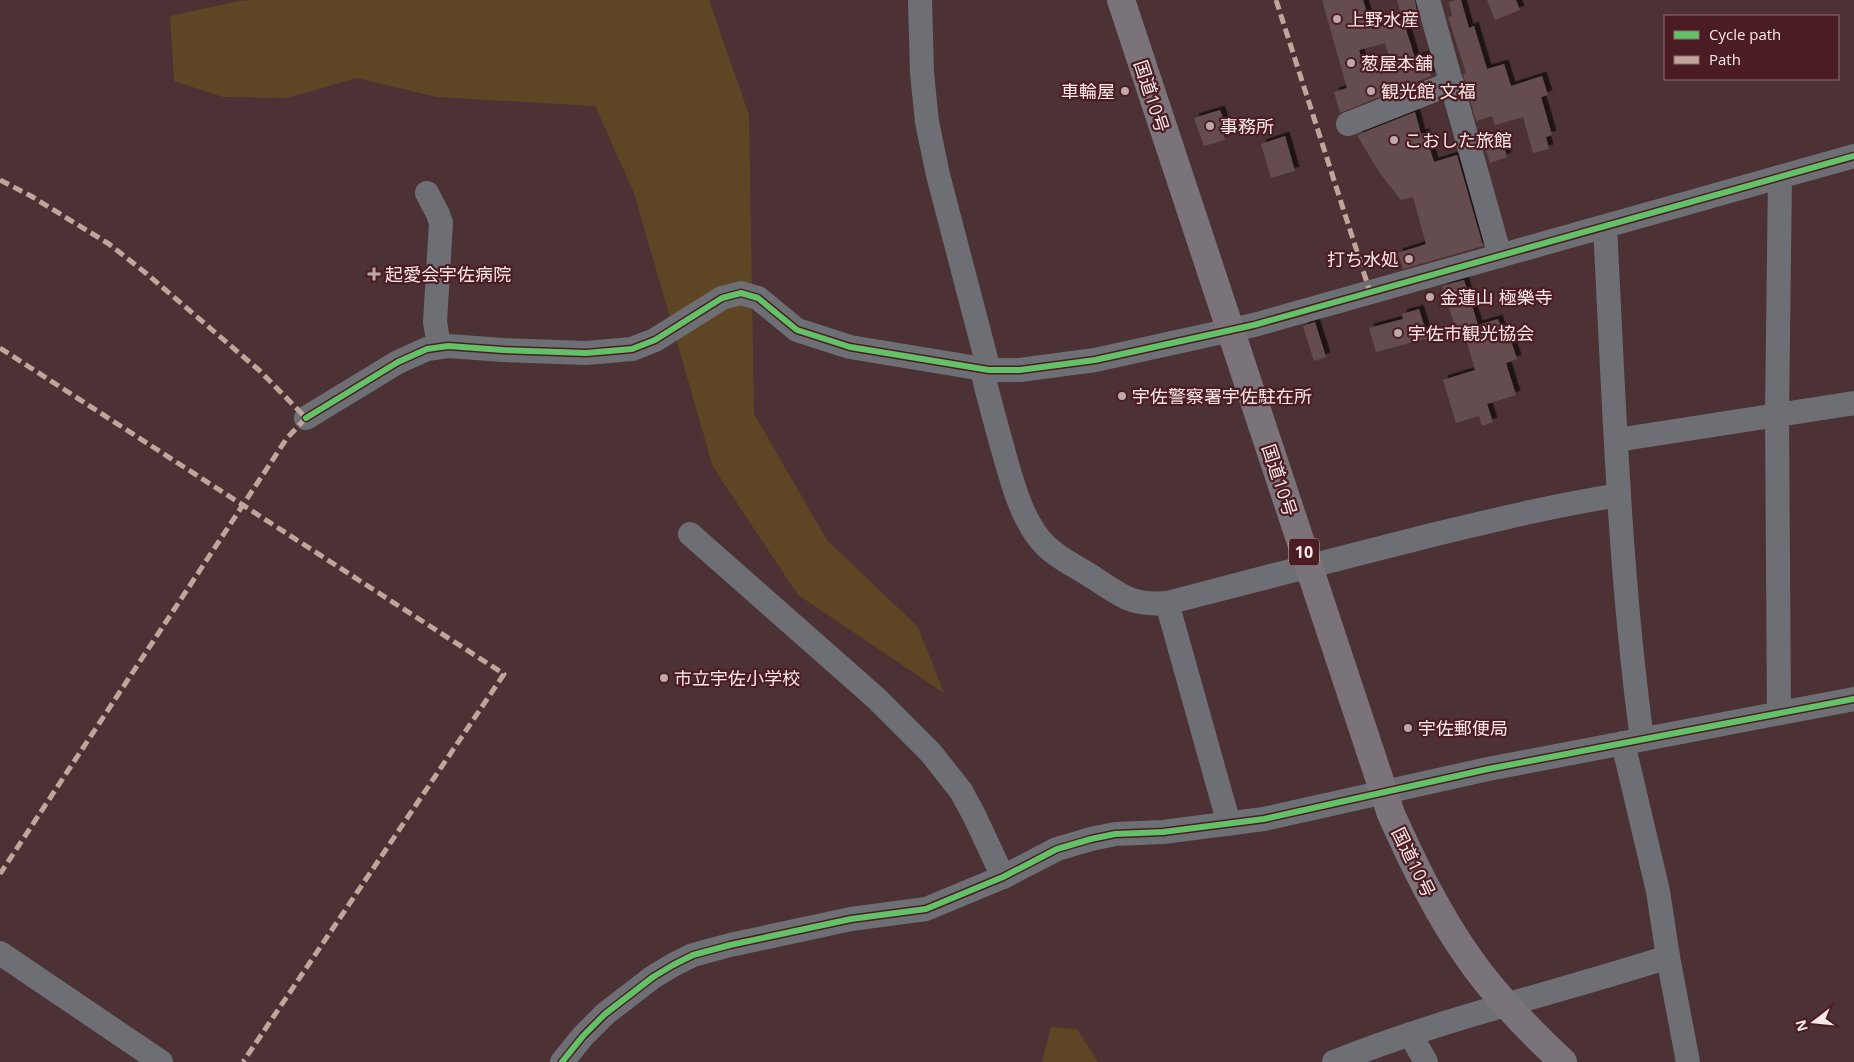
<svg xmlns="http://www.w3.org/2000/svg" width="1854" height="1062" font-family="'Open Sans','Noto Sans JP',sans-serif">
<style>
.green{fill:#5e4524}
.building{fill:#654e50;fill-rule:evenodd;filter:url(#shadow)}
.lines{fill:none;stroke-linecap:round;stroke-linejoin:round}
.minor{stroke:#6e6f75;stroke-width:24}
.highway{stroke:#7a737a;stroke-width:28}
.quiet{stroke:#c0a59a;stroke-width:5;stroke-dasharray:10 5;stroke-linecap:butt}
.cycleway-casing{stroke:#4b1d22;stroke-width:9}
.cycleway{stroke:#61c268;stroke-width:6}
.poi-dot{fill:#bea8aa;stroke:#4b1d22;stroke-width:2}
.labels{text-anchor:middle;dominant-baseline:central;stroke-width:4.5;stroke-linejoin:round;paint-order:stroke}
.shield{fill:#4b1d22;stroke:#c6abad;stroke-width:1}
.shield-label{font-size:16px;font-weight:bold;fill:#fbe8e9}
.poi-label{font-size:18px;fill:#fbe8e9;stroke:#4b1d22;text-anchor:start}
.street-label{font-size:18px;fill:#fbe8e9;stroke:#4b1d22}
</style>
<defs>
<filter id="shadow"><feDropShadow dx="4.5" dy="-4.5" stdDeviation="0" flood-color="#0009"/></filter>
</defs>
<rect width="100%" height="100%" fill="#4c3234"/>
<!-- green -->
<g class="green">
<path d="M 253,0 L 709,0 L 749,115 L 754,414 L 827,540 L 918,627 L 944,693 L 798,595 L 713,467 L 634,193 L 595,106 L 436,97 L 357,78 L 287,98 L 223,97 L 174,81 L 170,16 L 239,1 Z"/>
<path d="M 1051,1027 L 1077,1029 L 1098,1062 L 1042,1062 Z"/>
</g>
<!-- building -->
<g class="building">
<path d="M 1322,0 L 1363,0 L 1372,29 L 1403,20 L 1415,58 L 1425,55 L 1431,76 L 1340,113 L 1334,92 L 1347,88 ZM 1385,43 L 1392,67 L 1366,72 L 1359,50 Z"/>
<path d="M 1397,0 L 1415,0 L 1417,13 L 1402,17 Z"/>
<path d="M 1456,0 L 1461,0 L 1469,28 L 1474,26 L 1487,69 L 1504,64 L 1511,86 L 1542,76 L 1548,95 L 1541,97 L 1552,135 L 1546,137 L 1549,149 L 1533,153 L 1523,117 L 1495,125 L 1492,116 L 1476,121 L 1463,74 L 1466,73 L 1448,17 L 1452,16 L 1449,2 Z"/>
<path d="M 1487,0 L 1516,0 L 1520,10 L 1495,20 Z"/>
<path d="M 1220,110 L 1226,126 L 1222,127 L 1225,140 L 1204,146 L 1194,118 Z"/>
<path d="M 1415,112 L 1421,134 L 1425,133 L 1434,162 L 1457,155 L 1483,246 L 1403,269 L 1398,253 L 1426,244 L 1413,197 L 1401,200 L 1379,172 L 1357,135 Z"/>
<path d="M 1285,136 L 1295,171 L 1271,178 L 1261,144 Z"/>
<path d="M 1502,140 L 1507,157 L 1490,163 L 1484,145 Z"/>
<path d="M 1464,280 L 1478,325 L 1498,319 L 1506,343 L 1511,341 L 1517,359 L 1506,363 L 1516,395 L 1487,404 L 1493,422 L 1482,426 L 1479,416 L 1456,423 L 1443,380 L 1475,370 L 1466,339 L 1460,341 L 1442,286 Z"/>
<path d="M 1419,309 L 1428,338 L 1376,352 L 1369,328 L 1403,319 L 1402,314 Z"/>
<path d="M 1315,322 L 1326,357 L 1314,361 L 1303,326 Z"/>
</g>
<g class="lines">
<!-- minor -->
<g class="minor">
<path d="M 920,0 L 922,73 L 927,122 L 938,175 L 989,370"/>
<path d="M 1428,0 L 1500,256"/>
<path d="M 1348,124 L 1452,83"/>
<path d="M 427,193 L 438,214 L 441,223 L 435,322 L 439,346"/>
<path d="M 1605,227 C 1614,398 1619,570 1642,739"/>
<path d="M 982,369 C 987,393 994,416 1000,439 C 1010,473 1020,521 1046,546 C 1060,560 1078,567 1094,578 C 1122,596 1132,606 1167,603 C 1255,580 1344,557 1432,535 C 1494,520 1556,505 1619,495"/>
<path d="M 306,418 L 398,362 L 427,349 L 448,346 L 503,350 L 586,353 L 632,349 L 655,340 L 722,298 L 741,293 L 758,298 L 797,330 L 850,347 L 989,370 L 1020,370 L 1095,360 L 1254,325 L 1854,156"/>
<path d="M 1617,440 L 1854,403"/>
<path d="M 690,534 L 876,698 L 931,753 L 961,791 L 974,815 L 1003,877"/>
<path d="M 1167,603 L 1229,824"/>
<path d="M 1779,713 L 1777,415 L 1780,177"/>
<path d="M 1623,743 L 1658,891 L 1668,957 L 1688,1062"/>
<path d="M 0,953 L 161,1062"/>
<path d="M 1410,1034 L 1426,1062"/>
<path d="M 562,1062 L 583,1036 L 605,1014 L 653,977 L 673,965 L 693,955 L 730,945 L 851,919 L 926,909 L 1003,877 L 1057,849 L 1091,839 L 1115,834 L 1163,832 L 1264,819 L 1488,769 L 1854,699"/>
<path d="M 1334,1062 C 1443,1018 1557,993 1668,957"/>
</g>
<!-- highway -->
<path class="highway" d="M 1121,0 L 1391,814 C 1414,865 1438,915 1471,961 C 1497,998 1530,1031 1563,1062"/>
<!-- quiet -->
<g class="quiet">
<path d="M 1276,0 L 1370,292"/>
<path d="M 0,180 L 31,196 L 109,244 L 147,274 L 260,371 L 306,418 L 287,438 L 0,874"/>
<path d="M 0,348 L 504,674 L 243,1062"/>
</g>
<defs>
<g id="cycleway">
<path d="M 306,418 L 398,362 L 427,349 L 448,346 L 503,350 L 586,353 L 632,349 L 655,340 L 722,298 L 741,293 L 758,298 L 797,330 L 850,347 L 989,370 L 1020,370 L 1095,360 L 1254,325 L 1854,156"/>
<path d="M 562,1062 L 583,1036 L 605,1014 L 653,977 L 673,965 L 693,955 L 730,945 L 851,919 L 926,909 L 1003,877 L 1057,849 L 1091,839 L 1115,834 L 1163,832 L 1264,819 L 1488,769 L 1854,699"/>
</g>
</defs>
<!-- cycleway casing -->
<use href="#cycleway" class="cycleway-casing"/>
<!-- cycleway -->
<use href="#cycleway" class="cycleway"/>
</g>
<!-- markers -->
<g class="poi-dot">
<circle cx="1337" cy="19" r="5"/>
<circle cx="1351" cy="63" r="5"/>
<circle cx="1125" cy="91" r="5"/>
<circle cx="1371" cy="91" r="5"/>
<circle cx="1210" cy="126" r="5"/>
<circle cx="1394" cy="140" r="5"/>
<circle cx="1409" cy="259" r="5"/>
<path d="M371.5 266.5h5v5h5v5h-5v5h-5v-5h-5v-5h5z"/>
<circle cx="1430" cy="297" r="5"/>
<circle cx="1398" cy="333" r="5"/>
<circle cx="1122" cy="396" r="5"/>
<circle cx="664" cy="678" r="5"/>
<circle cx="1408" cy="728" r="5"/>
</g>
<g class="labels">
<!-- shield labels -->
<rect class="shield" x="1289" y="538.5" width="30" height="27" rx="4"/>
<g class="shield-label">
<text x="1304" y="552">10</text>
</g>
<!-- poi labels -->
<g class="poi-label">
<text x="1347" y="19">上野水産</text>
<text x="1361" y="63">葱屋本舗</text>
<text x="1115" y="91" text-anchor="end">車輪屋</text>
<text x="1381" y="91">観光館 文福</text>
<text x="1220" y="126">事務所</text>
<text x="1404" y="140">こおした旅館</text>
<text x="1399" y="259" text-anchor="end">打ち水処</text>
<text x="385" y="274">起愛会宇佐病院</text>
<text x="1440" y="297">金蓮山 極樂寺</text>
<text x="1408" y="333">宇佐市観光協会</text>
<text x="1132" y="396">宇佐警察署宇佐駐在所</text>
<text x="674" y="678">市立宇佐小学校</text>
<text x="1418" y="728">宇佐郵便局</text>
</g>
<!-- street labels -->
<g class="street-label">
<text transform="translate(1152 96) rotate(72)">国道10号</text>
<text transform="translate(1280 480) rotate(72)">国道10号</text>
<text transform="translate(1414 862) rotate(64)">国道10号</text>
</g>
</g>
<!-- legend -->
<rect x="1664" y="15" width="175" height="65" fill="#4b1d22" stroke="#916e72"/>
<rect x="1674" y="31" width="25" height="8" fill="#61c268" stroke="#916e72"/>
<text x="1709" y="40" font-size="15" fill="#fbe8e9">Cycle path</text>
<rect x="1674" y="56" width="25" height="8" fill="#c0a59a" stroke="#916e72"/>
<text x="1709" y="65" font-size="15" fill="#fbe8e9">Path</text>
<!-- north arrow -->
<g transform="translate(1814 1022) rotate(254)" stroke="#4b1d22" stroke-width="4" paint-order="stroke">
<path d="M0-4L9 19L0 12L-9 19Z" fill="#fbe8e9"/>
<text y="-8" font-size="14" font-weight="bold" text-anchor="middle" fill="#fbe8e9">N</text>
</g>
</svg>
